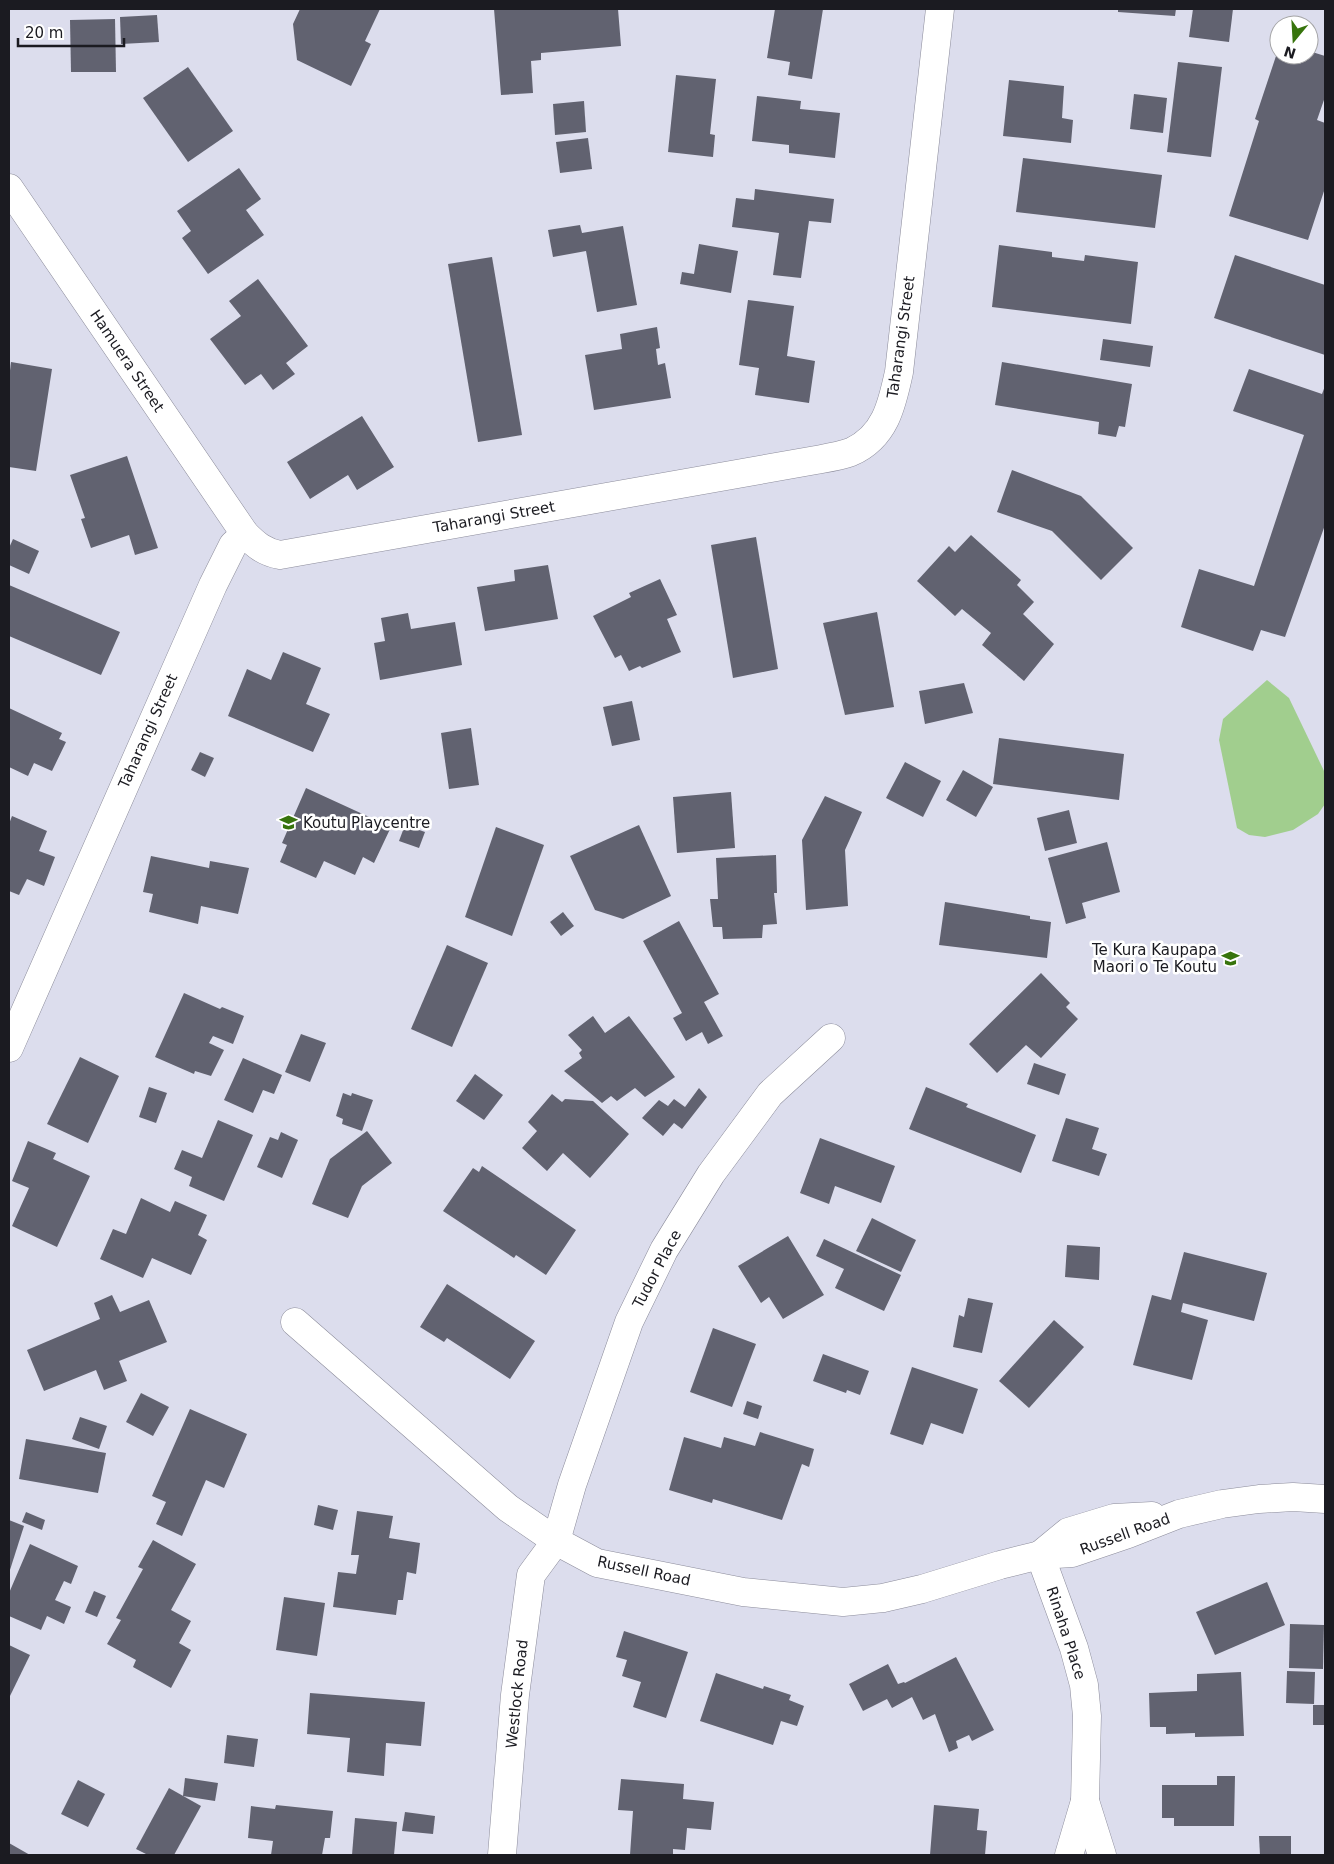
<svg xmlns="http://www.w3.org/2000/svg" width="1334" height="1864" font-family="'DejaVu Sans',sans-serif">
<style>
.green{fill:#a1ce8e}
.building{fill:#616270}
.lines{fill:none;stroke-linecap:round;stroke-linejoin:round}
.street-casing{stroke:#8c8c9b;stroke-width:29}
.street{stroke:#fff;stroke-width:28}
.labels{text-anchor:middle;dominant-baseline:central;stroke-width:5;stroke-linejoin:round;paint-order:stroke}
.street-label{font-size:15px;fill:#1b1b21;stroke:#fff}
.poi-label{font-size:15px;fill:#1b1b21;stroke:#fff;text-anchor:start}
</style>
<rect width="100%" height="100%" fill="#dcdded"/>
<!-- green -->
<path class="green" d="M 1267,680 L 1289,698 L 1325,773 L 1325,804 L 1318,814 L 1293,830 L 1265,837 L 1249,835 L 1237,828 L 1219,740 L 1223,719 Z"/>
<!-- building -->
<g class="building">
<path d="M 300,9 L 380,9 L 365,41 L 371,44 L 351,86 L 297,60 L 293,24 Z"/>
<path d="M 494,9 L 618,9 L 621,46 L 541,53 L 541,60 L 531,61 L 533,93 L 501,95 Z"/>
<path d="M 775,9 L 823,9 L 812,79 L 788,75 L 790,62 L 767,58 Z"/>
<path d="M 1118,9 L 1176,9 L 1175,16 L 1118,12 Z"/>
<path d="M 1193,9 L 1233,9 L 1229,42 L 1189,37 Z"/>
<path d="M 157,15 L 159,42 L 121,44 L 120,17 Z"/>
<path d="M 115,19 L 116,72 L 71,72 L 70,20 Z"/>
<path d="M 1279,47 L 1279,55 L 1309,55 L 1309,51 L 1325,56 L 1325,97 L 1317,120 L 1325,123 L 1325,188 L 1308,240 L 1229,216 L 1259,121 L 1255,119 Z"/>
<path d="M 1178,62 L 1222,67 L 1211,157 L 1167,152 Z"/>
<path d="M 188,67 L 233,131 L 188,162 L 143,98 Z"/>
<path d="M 676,75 L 716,79 L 710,134 L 715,135 L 713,157 L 668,152 Z"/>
<path d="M 1009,80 L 1064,86 L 1062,118 L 1073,120 L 1071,143 L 1003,136 Z"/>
<path d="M 1134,94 L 1167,98 L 1163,133 L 1130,129 Z"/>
<path d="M 757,96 L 801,101 L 800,109 L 840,113 L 835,158 L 789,153 L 789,145 L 752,141 Z"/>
<path d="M 584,101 L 586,132 L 555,135 L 553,104 Z"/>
<path d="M 588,138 L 592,169 L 560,173 L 556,142 Z"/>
<path d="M 1023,158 L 1162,175 L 1155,228 L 1016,212 Z"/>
<path d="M 239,168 L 261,199 L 246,210 L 264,235 L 208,274 L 182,238 L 191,231 L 177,211 Z"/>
<path d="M 755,189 L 834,199 L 831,223 L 809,221 L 801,278 L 773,275 L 779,233 L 732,227 L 736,198 L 754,200 Z"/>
<path d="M 580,225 L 582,233 L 623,226 L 637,305 L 597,312 L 586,251 L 553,257 L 548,230 Z"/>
<path d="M 699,244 L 738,251 L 731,293 L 680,284 L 682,272 L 694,274 Z"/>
<path d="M 999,245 L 1052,252 L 1052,257 L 1084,261 L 1085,255 L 1138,262 L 1131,324 L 992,307 Z"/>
<path d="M 1235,255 L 1325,285 L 1325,355 L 1214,318 Z"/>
<path d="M 492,257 L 522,435 L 478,442 L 448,264 Z"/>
<path d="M 258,279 L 308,346 L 286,363 L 295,374 L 273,390 L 261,374 L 245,385 L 210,339 L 241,316 L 229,301 Z"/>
<path d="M 748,300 L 794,306 L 787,356 L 815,361 L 809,403 L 755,395 L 759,368 L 739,365 Z"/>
<path d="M 657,327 L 660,348 L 656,349 L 658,365 L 665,363 L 671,398 L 594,410 L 585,355 L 622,349 L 620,334 Z"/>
<path d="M 1103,339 L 1153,346 L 1150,367 L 1100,360 Z"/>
<path d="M 11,362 L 52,369 L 36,471 L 9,467 L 9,379 Z"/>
<path d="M 1002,362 L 1132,384 L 1125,427 L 1119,426 L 1116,437 L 1098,434 L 1099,422 L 995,405 Z"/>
<path d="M 1249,369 L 1322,394 L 1325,386 L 1325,525 L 1285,637 L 1261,630 L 1253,651 L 1181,627 L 1199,569 L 1254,586 L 1304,435 L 1233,411 Z"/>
<path d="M 362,416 L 394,467 L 357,490 L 348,475 L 310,499 L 287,462 Z"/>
<path d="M 127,456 L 158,548 L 135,555 L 129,535 L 91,548 L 81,519 L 85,518 L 70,475 Z"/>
<path d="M 1012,470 L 1081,496 L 1133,548 L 1101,580 L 1052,531 L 997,512 Z"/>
<path d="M 971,535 L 1021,580 L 1017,585 L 1034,602 L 1023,614 L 1054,644 L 1024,681 L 982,645 L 991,633 L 962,609 L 955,616 L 917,581 L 949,546 L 955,552 Z"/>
<path d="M 756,537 L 778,669 L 733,678 L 711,545 Z"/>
<path d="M 13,539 L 39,551 L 29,574 L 9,565 L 9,548 Z"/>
<path d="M 548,565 L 558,619 L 485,631 L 477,587 L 515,581 L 514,570 Z"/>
<path d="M 660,579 L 677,615 L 667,619 L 681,652 L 642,668 L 640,666 L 629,671 L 621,655 L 615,658 L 593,616 L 631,597 L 629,593 Z"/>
<path d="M 9,585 L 120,632 L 101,675 L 9,636 Z"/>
<path d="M 877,612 L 894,707 L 845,715 L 823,623 Z"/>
<path d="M 408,613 L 411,629 L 455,622 L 462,665 L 380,680 L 374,643 L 385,641 L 381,618 Z"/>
<path d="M 283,652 L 321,668 L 306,704 L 330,714 L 313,752 L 228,716 L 247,669 L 271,680 Z"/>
<path d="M 964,683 L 973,713 L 925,724 L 919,691 Z"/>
<path d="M 632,701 L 640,740 L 612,746 L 603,707 Z"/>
<path d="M 9,708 L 62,733 L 59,739 L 66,742 L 52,771 L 34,763 L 28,776 L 9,767 Z"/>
<path d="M 471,728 L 479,785 L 449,789 L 441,733 Z"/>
<path d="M 999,738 L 1124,754 L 1119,800 L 993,784 Z"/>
<path d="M 200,752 L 214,758 L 205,777 L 191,770 Z"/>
<path d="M 905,762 L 941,781 L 923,817 L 886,798 Z"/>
<path d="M 963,770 L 993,787 L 976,817 L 946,800 Z"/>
<path d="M 306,788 L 391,827 L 374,863 L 363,857 L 355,875 L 324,861 L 316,878 L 280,862 L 287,845 L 282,843 Z"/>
<path d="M 731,792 L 735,848 L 677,853 L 673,797 Z"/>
<path d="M 825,796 L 862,812 L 845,850 L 848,906 L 806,910 L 802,840 Z"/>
<path d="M 1069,810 L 1077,843 L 1045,851 L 1037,818 Z"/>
<path d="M 12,816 L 47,831 L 39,851 L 55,857 L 44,886 L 27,879 L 19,895 L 9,891 L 9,824 Z"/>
<path d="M 405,825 L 425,832 L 419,848 L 399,841 Z"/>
<path d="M 639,825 L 671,896 L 623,919 L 595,910 L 570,856 Z"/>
<path d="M 496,827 L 544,845 L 512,936 L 465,917 Z"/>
<path d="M 1107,842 L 1120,892 L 1082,903 L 1086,918 L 1066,924 L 1048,858 Z"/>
<path d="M 776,855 L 777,893 L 774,893 L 777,924 L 763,925 L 762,938 L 723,939 L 722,927 L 713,927 L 710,899 L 718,899 L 716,858 Z"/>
<path d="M 151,856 L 209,868 L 210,861 L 249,868 L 238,914 L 201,906 L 198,924 L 149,912 L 153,894 L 143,892 Z"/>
<path d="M 945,902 L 1030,916 L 1030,919 L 1051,922 L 1047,958 L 939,945 Z"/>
<path d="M 563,912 L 574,926 L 561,936 L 550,922 Z"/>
<path d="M 679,921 L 719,994 L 704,1002 L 723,1036 L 708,1044 L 702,1032 L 686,1041 L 673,1018 L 682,1013 L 643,941 Z"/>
<path d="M 447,945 L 488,963 L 452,1047 L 411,1029 Z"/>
<path d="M 1041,973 L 1070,1003 L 1066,1007 L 1078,1019 L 1041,1058 L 1026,1045 L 997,1073 L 969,1044 Z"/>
<path d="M 184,993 L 220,1009 L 222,1007 L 244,1016 L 233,1044 L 213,1036 L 209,1043 L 224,1050 L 211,1076 L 195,1071 L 194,1074 L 155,1057 Z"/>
<path d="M 593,1016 L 605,1033 L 629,1016 L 675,1077 L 645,1097 L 635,1088 L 617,1101 L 611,1096 L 602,1103 L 564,1071 L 582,1058 L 579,1053 L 582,1050 L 568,1035 Z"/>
<path d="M 301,1034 L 326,1043 L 310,1082 L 285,1072 Z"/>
<path d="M 80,1057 L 119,1076 L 88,1143 L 47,1124 Z"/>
<path d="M 243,1058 L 282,1075 L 274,1094 L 263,1090 L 253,1113 L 224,1100 Z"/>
<path d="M 1034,1063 L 1066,1074 L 1059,1095 L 1027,1084 Z"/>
<path d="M 475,1074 L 503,1095 L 484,1120 L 456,1101 Z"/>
<path d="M 149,1087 L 167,1093 L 156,1123 L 139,1117 Z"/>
<path d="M 926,1087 L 968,1104 L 966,1107 L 1036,1135 L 1021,1173 L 909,1129 Z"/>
<path d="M 699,1088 L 707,1097 L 682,1129 L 674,1123 L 663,1136 L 642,1118 L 659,1100 L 668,1106 L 674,1099 L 685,1107 Z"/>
<path d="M 343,1093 L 351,1096 L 352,1093 L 373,1100 L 362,1131 L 342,1124 L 343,1119 L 336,1116 Z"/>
<path d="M 552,1094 L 562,1102 L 565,1099 L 593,1101 L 629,1134 L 590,1178 L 563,1153 L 547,1171 L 522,1148 L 537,1131 L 528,1122 Z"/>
<path d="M 1066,1118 L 1099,1128 L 1092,1149 L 1107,1154 L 1099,1176 L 1052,1161 Z"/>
<path d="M 218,1120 L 253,1135 L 224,1201 L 189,1186 L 192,1177 L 174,1169 L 182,1150 L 202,1158 Z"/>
<path d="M 367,1131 L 392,1163 L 362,1186 L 348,1218 L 312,1204 L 330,1159 Z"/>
<path d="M 281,1132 L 298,1140 L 282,1178 L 257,1167 L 270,1137 L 278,1140 Z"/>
<path d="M 820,1138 L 895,1166 L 881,1203 L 835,1186 L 829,1204 L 800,1193 Z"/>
<path d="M 28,1141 L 56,1153 L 53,1159 L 90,1176 L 57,1247 L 12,1226 L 29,1188 L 12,1181 Z"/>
<path d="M 482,1166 L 576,1230 L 546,1275 L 516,1255 L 514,1258 L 443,1211 L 473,1168 L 479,1172 Z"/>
<path d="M 141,1198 L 170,1212 L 175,1201 L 207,1215 L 198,1235 L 207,1240 L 191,1275 L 152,1258 L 143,1278 L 100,1259 L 113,1229 L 126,1234 Z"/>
<path d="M 872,1218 L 916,1240 L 901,1272 L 856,1251 Z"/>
<path d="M 788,1236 L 824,1295 L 783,1319 L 769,1297 L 761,1303 L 738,1266 Z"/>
<path d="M 824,1239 L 901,1275 L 884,1311 L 835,1288 L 844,1269 L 816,1256 Z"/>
<path d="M 1067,1245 L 1100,1247 L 1099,1280 L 1065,1277 Z"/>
<path d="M 1184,1252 L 1267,1273 L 1254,1321 L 1183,1303 L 1181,1312 L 1208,1320 L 1192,1380 L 1133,1365 L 1152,1295 L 1171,1300 Z"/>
<path d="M 447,1284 L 535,1341 L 510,1379 L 447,1338 L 444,1342 L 420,1327 Z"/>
<path d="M 112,1295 L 120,1312 L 149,1300 L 167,1342 L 119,1361 L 127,1381 L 104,1390 L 96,1370 L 44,1391 L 27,1350 L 100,1319 L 94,1303 Z"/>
<path d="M 968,1298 L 993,1303 L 982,1353 L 953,1347 L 959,1315 L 964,1317 Z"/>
<path d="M 1054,1320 L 1084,1347 L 1029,1408 L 999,1381 Z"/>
<path d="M 713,1328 L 756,1344 L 732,1407 L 690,1392 Z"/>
<path d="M 823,1354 L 869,1371 L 860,1395 L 847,1390 L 846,1393 L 813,1381 Z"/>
<path d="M 912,1367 L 978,1389 L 963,1434 L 931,1423 L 923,1445 L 890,1434 Z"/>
<path d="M 141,1393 L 169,1407 L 153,1436 L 126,1422 Z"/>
<path d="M 747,1401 L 762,1406 L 758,1419 L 743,1414 Z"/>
<path d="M 190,1409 L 247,1434 L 224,1488 L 206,1480 L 182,1536 L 156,1524 L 166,1502 L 152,1496 Z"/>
<path d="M 80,1417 L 107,1426 L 99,1449 L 72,1439 Z"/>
<path d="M 760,1432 L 814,1449 L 809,1467 L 802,1464 L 782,1520 L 713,1499 L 712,1503 L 669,1490 L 684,1437 L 721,1448 L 724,1437 L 755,1446 Z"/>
<path d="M 26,1439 L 106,1453 L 98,1493 L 19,1479 Z"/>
<path d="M 318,1505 L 338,1510 L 333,1530 L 314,1525 Z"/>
<path d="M 357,1511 L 393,1516 L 389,1538 L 420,1543 L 416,1574 L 407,1572 L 403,1600 L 398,1600 L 396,1615 L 333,1607 L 338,1572 L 356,1574 L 359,1555 L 351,1555 Z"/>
<path d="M 26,1512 L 45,1520 L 42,1530 L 22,1522 Z"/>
<path d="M 9,1520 L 24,1526 L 9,1573 Z"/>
<path d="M 153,1540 L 196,1564 L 171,1610 L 191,1621 L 179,1643 L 191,1650 L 171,1688 L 133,1667 L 136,1660 L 107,1644 L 121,1620 L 116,1618 L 143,1569 L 138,1567 Z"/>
<path d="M 30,1544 L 78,1566 L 71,1584 L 64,1581 L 55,1600 L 71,1607 L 64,1624 L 47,1616 L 41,1630 L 9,1616 L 9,1593 Z"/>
<path d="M 1267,1582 L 1285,1625 L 1215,1655 L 1196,1612 Z"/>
<path d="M 94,1591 L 106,1596 L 97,1617 L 85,1612 Z"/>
<path d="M 284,1597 L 325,1603 L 317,1656 L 276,1650 Z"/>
<path d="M 1290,1624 L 1324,1625 L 1323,1669 L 1289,1668 Z"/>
<path d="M 624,1631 L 688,1652 L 666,1718 L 633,1707 L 641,1682 L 622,1676 L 627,1660 L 616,1657 Z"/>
<path d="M 9,1645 L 30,1655 L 9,1698 Z"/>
<path d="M 956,1657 L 994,1730 L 972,1741 L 969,1735 L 956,1741 L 958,1748 L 949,1752 L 935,1714 L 923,1720 L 912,1697 L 892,1708 L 887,1699 L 863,1711 L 849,1684 L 888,1664 L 898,1684 L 904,1682 L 905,1683 Z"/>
<path d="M 1287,1671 L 1315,1672 L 1314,1704 L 1286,1703 Z"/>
<path d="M 1241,1672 L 1244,1736 L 1195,1737 L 1195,1733 L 1166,1734 L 1166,1727 L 1150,1727 L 1149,1693 L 1197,1691 L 1197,1674 Z"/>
<path d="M 716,1673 L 763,1689 L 764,1686 L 791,1695 L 789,1700 L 804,1706 L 797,1726 L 781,1721 L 773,1745 L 700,1721 Z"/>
<path d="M 310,1693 L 425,1702 L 421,1746 L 386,1743 L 384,1776 L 347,1772 L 350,1738 L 307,1734 Z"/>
<rect x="1313" y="1705" width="12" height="20"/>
<path d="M 227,1735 L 258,1739 L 254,1767 L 224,1763 Z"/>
<path d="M 1217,1776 L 1235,1776 L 1234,1826 L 1174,1826 L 1174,1818 L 1162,1818 L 1162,1785 L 1217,1785 Z"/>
<path d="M 185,1778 L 218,1783 L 215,1801 L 183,1796 Z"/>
<path d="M 621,1779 L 684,1784 L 683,1799 L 714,1802 L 711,1830 L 687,1828 L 685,1850 L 673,1849 L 673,1855 L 630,1855 L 633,1811 L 618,1810 Z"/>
<path d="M 78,1780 L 105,1794 L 88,1827 L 61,1814 Z"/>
<path d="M 169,1788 L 201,1806 L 174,1855 L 148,1855 L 136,1849 Z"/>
<path d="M 276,1805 L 333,1811 L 330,1838 L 325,1838 L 322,1855 L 271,1855 L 273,1841 L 248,1838 L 251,1806 L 275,1809 Z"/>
<path d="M 934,1805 L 979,1809 L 977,1830 L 987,1831 L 985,1855 L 930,1855 Z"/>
<path d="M 405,1812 L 435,1816 L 433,1834 L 402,1831 Z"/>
<path d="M 355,1818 L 397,1822 L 394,1855 L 352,1855 Z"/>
<path d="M 1259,1836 L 1291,1836 L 1291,1855 L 1260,1855 Z"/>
<path d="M 9,1843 L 30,1855 L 9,1855 Z"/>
</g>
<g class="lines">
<defs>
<g id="street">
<path d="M 9,188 L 245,534 C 256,545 264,552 280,555 L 816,460 C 827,458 840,456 851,452 C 885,437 892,405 899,372 L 940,9"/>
<path d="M 9,1048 L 213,585 L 233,545 L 245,534"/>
<path d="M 295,1322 L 508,1508 L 556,1541 L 597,1563 L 743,1592 L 843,1602 L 883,1598 L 922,1589 L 1000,1565 L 1040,1555 L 1072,1553 L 1128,1534 L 1179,1514 L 1222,1504 L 1259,1499 L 1293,1497 L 1325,1499"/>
<path d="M 1040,1555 L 1074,1648 L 1084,1685 L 1087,1716 L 1085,1801 L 1069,1855"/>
<path d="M 1040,1555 L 1068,1532 L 1114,1518 L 1152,1516"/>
<path d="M 1085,1801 L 1102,1855"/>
<path d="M 502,1855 L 515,1695 L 531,1575 L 556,1541 L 572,1485 L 629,1322 L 664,1250 L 711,1174 L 770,1094 L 831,1038"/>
</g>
</defs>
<!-- street casing -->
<use href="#street" class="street-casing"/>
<!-- street -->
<use href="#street" class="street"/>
</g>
<!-- icons -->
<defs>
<symbol id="school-bare" viewBox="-9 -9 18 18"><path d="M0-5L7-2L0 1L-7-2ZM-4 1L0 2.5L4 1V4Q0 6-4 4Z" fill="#37740c" stroke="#fff" stroke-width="2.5" paint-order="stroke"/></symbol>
</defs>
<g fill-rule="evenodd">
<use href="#school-bare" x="276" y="810" width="25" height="25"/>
<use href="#school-bare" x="1218" y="946" width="25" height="25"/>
</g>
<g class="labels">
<!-- street labels -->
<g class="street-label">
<text transform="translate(901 337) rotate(-82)">Taharangi Street</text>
<text transform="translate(127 361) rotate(56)">Hamuera Street</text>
<text transform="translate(494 517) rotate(-10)">Taharangi Street</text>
<text transform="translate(148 731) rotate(-66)">Taharangi Street</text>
<text transform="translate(657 1269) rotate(-62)">Tudor Place</text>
<text transform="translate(1125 1534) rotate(-20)">Russell Road</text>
<text transform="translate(644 1571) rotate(12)">Russell Road</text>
<text transform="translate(1066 1633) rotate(72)">Rinaha Place</text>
<text transform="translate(517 1694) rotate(-84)">Westlock Road</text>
</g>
<!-- poi labels -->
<g class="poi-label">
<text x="303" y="823">Koutu Playcentre</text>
<text x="1217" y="950" text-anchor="end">Te Kura Kaupapa<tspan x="1217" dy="17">Maori o Te Koutu</tspan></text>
</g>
</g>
<!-- border -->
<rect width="1334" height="1864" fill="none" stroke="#1b1b21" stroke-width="20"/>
<!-- north arrow -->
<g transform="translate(1294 40) rotate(198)"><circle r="24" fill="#ffffff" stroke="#a4a4a6"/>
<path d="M0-4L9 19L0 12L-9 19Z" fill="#37740c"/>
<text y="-8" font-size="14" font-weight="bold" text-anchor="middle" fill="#1b1b21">N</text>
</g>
<!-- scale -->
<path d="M18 38v8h106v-8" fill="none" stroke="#1b1b21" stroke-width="2.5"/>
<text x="25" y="38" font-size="15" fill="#1b1b21" stroke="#ffffff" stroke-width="4" paint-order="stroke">20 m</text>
</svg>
